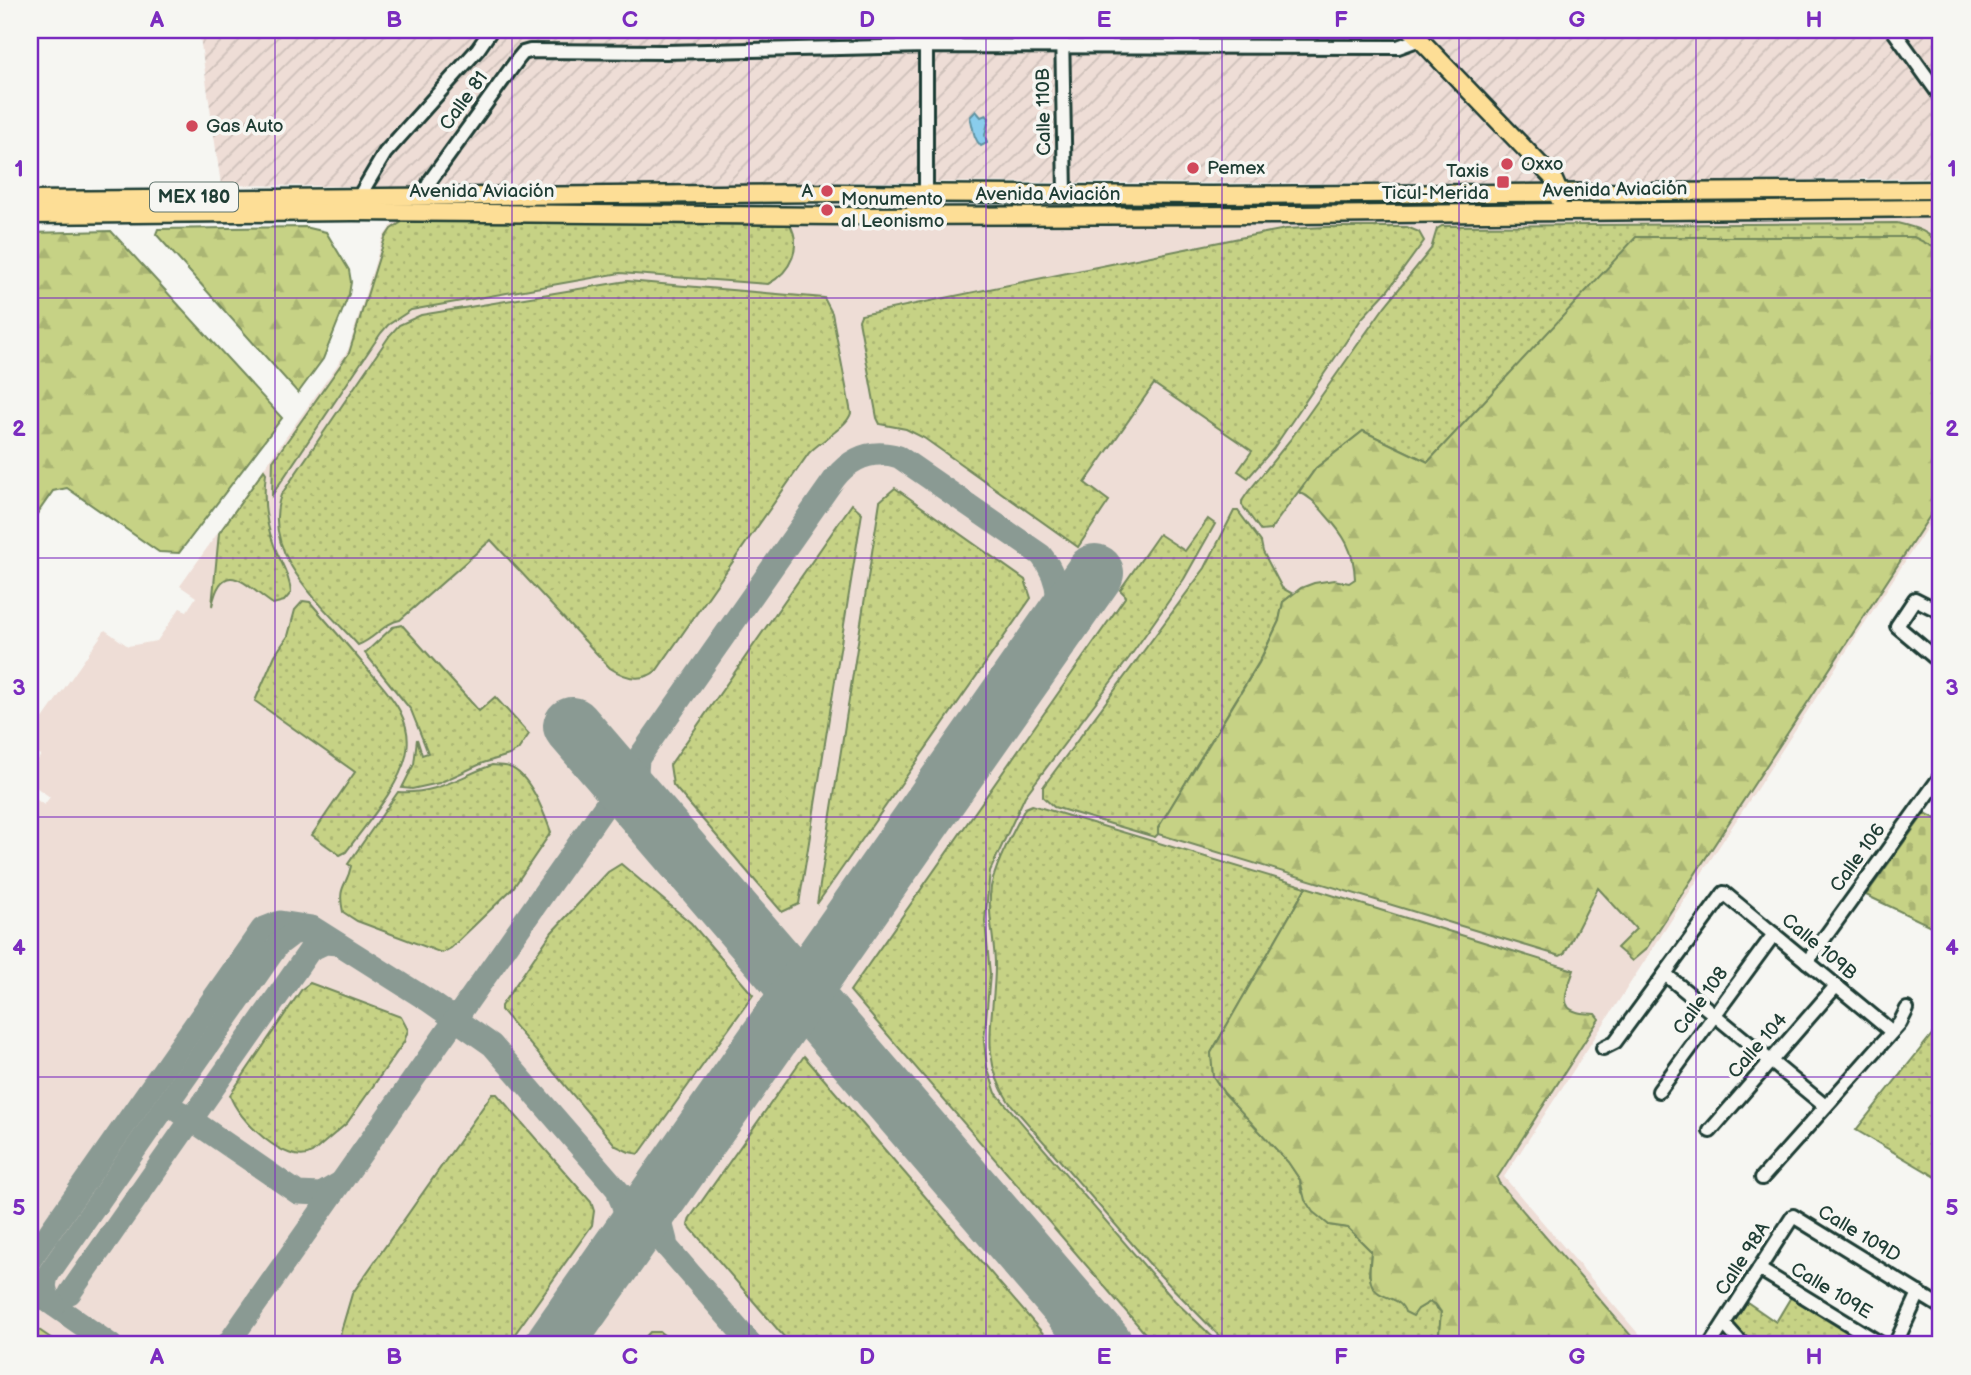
<svg xmlns="http://www.w3.org/2000/svg" width="1971" height="1375" font-family="'Balsamiq Sans',sans-serif">
<style>
.built{fill:#eeddd6}
.industrial{fill:url(#industrial-furrows)}
.green{fill:url(#green-dots);stroke:#72885c;stroke-width:2}
.forest{fill:url(#forest-firs);stroke:#72885c;stroke-width:2}
.cemetery{fill:url(#cemetery-stones);stroke:#72885c;stroke-width:2}
.water{fill:#8acdec;stroke:#5f93a2;stroke-width:2}
.lines{fill:none;stroke-linecap:round;stroke-linejoin:round}
.taxiway{stroke:#8a9a93;stroke-width:23}
.runway{stroke:#8a9a93;stroke-width:58}
.minor-casing{stroke:#1f3d34;stroke-width:18}
.major-casing{stroke:#1f3d34;stroke-width:21}
.minor{stroke:#f6f6f2;stroke-width:12}
.major{stroke:#fdde96;stroke-width:16}
.grid{fill:none;stroke:#7b2cbf;stroke-width:2;stroke-opacity:0.55}
.poi-dot{fill:#d1495b;stroke:#f6f6f2;stroke-width:2.5}
.labels{text-anchor:middle;dominant-baseline:central;stroke-width:7;stroke-linejoin:round;paint-order:stroke}
.shield{fill:#f6f6f2;stroke:#60746d;stroke-width:2}
.shield-label{font-size:18px;font-weight:bold;fill:#1f3d34}
.street-label{font-size:19px;fill:#1f3d34;stroke:#f6f6f2}
.poi-label{font-size:19px;fill:#1f3d34;stroke:#f6f6f2;text-anchor:start}
.neatline{fill:none;stroke:#7b2cbf;stroke-width:2.5}
.grid-label{font-size:23px;text-anchor:middle;font-weight:bold;fill:#7b2cbf}
</style>
<defs>
<pattern id="industrial-furrows" width="10" height="10" patternUnits="userSpaceOnUse" patternTransform="scale(1.75)"><rect width="10" height="10" fill="#eeddd6"/><path d="M-1 1l2-2M0 10L10 0M9 11l2-2" fill="none" stroke="#ccbfb8"/></pattern>
<pattern id="green-dots" width="8" height="8" patternUnits="userSpaceOnUse" patternTransform="scale(1.75)"><rect width="8" height="8" fill="#c6d285"/><path d="M2 2h.1M6 6h.1" fill="none" stroke="#aab573" stroke-width="1.8" stroke-linecap="round"/></pattern>
<pattern id="forest-firs" width="22" height="20" patternUnits="userSpaceOnUse" patternTransform="scale(1.75)"><rect width="22" height="20" fill="#c6d285"/><path d="M5 1l3.5 6h-7zM16 11l3.5 6h-7z" fill="#aab573"/></pattern>
<pattern id="cemetery-stones" width="16" height="16" patternUnits="userSpaceOnUse" patternTransform="scale(1.75)"><rect width="16" height="16" fill="#c6d285"/><path d="M2 7V4a2 2 0 0 1 4 0v3zM10 15v-3a2 2 0 0 1 4 0v3z" fill="#aab573"/></pattern>
</defs>
<rect width="100%" height="100%" fill="#f6f6f2"/>
<filter id="ink" filterUnits="userSpaceOnUse"><feTurbulence type="fractalNoise" baseFrequency=".0143" numOctaves="2"/><feDisplacementMap in="SourceGraphic" scale="14" xChannelSelector="R" yChannelSelector="G"/><feConvolveMatrix kernelMatrix="1 2 1 2 8 2 1 2 1" color-interpolation-filters="sRGB"/></filter>
<g filter="url(#ink)">
<!-- built -->
<path class="built" d="M 1941,216 L 1941,506 L 1504,1177 L 1648,1345 L 30,1345 L 30,795 L 44,805 L 50,797 L 30,783 L 30,772 L 41,755 L 30,747 L 30,736 L 31,733 L 36,736 L 41,728 L 42,720 L 105,630 L 128,646 L 157,641 L 180,608 L 187,611 L 196,597 L 180,586 L 348,350 L 383,237 L 393,224 L 401,221 Z"/>
<!-- industrial -->
<path class="industrial" d="M 199,30 L 1941,30 L 1941,178 L 1542,184 L 857,182 L 655,190 L 221,185 Z"/>
<!-- green -->
<g class="green">
<path d="M 402,222 L 779,222 L 789,223 C 803,246 791,272 768,284 L 620,273 L 411,310 L 388,325 L 381,333 L 272,495 L 273,461 L 349,353 L 385,238 L 391,229 Z"/>
<path d="M 1897,223 C 1914,227 1934,232 1940,249 L 1637,237 L 1428,462 L 1363,431 L 1316,468 L 1270,530 L 1261,531 L 1242,505 L 1242,501 L 1248,492 L 1290,440 L 1385,306 L 1431,249 L 1437,229 L 1442,226 Z"/>
<path d="M 1326,227 L 1407,227 L 1419,232 L 1424,241 L 1388,290 L 1362,318 L 1273,449 L 1248,478 L 1238,471 L 1252,451 L 1154,384 L 1085,483 L 1109,501 L 1078,547 L 924,438 L 906,429 L 880,424 L 877,418 L 859,320 L 861,315 L 1254,235 L 1286,229 Z"/>
<path d="M 627,281 L 824,298 L 832,313 L 851,413 C 848,426 819,442 809,453 L 657,670 C 642,683 625,678 610,668 L 491,540 L 400,620 C 385,622 374,640 358,645 C 323,606 260,554 281,495 L 390,335 L 399,325 L 421,315 Z"/>
<path d="M 264,470 L 266,473 C 263,497 265,522 274,545 C 280,561 290,576 291,593 L 284,601 L 273,604 C 247,587 223,554 212,606 L 219,533 Z"/>
<path d="M 895,488 L 1025,580 L 1031,598 L 817,904 L 880,501 Z"/>
<path d="M 852,504 L 862,513 L 799,904 L 782,912 L 673,785 L 670,765 Z"/>
<path d="M 1234,511 L 1238,511 L 1261,542 L 1263,552 L 1282,588 L 1293,594 L 1283,602 L 1279,621 L 1259,662 L 1158,828 L 1158,834 L 1155,837 L 1054,807 L 1043,797 L 1043,787 L 1205,568 Z"/>
<path d="M 1208,519 L 1215,524 L 1184,579 L 1129,658 L 1025,796 L 990,871 L 985,921 L 990,974 L 984,1042 L 987,1067 L 996,1093 L 1172,1298 L 1221,1345 L 1155,1345 L 850,991 L 1126,596 L 1120,590 L 1159,534 L 1185,551 Z"/>
<path d="M 303,601 L 310,602 C 326,621 343,640 359,659 C 382,687 416,715 406,756 C 398,789 365,825 346,852 L 340,855 L 312,835 L 355,772 L 255,701 L 275,655 L 288,636 L 295,610 Z"/>
<path d="M 402,625 L 479,711 L 495,697 L 529,734 L 518,750 L 509,755 L 483,763 L 439,783 L 412,789 L 402,788 L 414,764 L 417,739 L 422,755 L 428,753 L 411,710 L 365,653 L 393,627 Z"/>
<path d="M 492,765 C 497,766 504,765 509,767 C 530,774 544,813 551,832 L 513,888 L 451,948 L 442,953 L 357,921 L 343,912 C 337,885 347,887 351,866 L 348,864 L 398,792 C 435,795 459,777 492,765 Z"/>
<path d="M 1032,805 L 1306,887 L 1211,1053 L 1213,1076 L 1224,1093 L 1288,1162 L 1300,1180 L 1301,1191 L 1329,1225 L 1348,1228 L 1371,1251 L 1369,1275 L 1381,1294 C 1394,1298 1404,1306 1418,1309 L 1430,1302 L 1441,1312 L 1439,1334 L 1447,1345 L 1228,1345 L 1154,1269 L 1009,1102 C 977,1055 996,1013 995,962 C 994,937 987,911 991,887 C 997,859 1013,834 1025,808 Z"/>
<path d="M 621,864 L 691,923 L 753,995 L 639,1154 L 629,1152 L 616,1146 L 501,1010 L 501,1006 L 552,932 L 608,872 Z"/>
<path d="M 310,983 L 401,1017 L 408,1030 L 404,1042 L 347,1123 L 312,1153 C 288,1168 236,1118 230,1095 L 302,989 Z"/>
<path d="M 1941,1023 L 1941,1180 L 1856,1130 Z"/>
<path d="M 804,1056 L 1053,1345 L 791,1345 L 688,1225 L 690,1218 Z"/>
<path d="M 492,1094 L 497,1094 L 591,1202 L 594,1211 L 592,1225 L 507,1345 L 337,1345 L 352,1294 Z"/>
<path d="M 1791,1297 L 1848,1332 L 1841,1345 L 1750,1345 L 1731,1323 L 1744,1300 L 1776,1322 Z"/>
<path d="M 39,1330 L 61,1345 L 30,1345 L 30,1334 Z"/>
<path d="M 650,1332 L 660,1332 L 677,1345 L 638,1345 Z"/>
</g>
<!-- forest -->
<g class="forest">
<path d="M 305,227 L 326,232 L 349,270 L 351,282 L 349,294 L 323,359 L 298,393 L 156,234 L 158,229 Z"/>
<path d="M 111,231 L 282,418 L 179,553 L 159,552 L 67,488 L 53,491 L 30,524 L 30,233 Z"/>
<path d="M 1636,237 L 1914,237 L 1941,251 L 1941,499 L 1646,949 L 1632,961 L 1617,948 L 1636,929 L 1598,888 L 1569,945 L 1564,954 L 1560,956 L 1158,834 L 1158,828 L 1259,663 L 1279,621 L 1283,602 L 1301,588 L 1314,583 L 1334,580 L 1349,583 L 1355,579 C 1354,550 1344,535 1325,514 C 1317,505 1311,497 1299,492 L 1316,468 L 1363,431 L 1428,462 Z"/>
<path d="M 1306,887 L 1574,970 C 1570,983 1556,1007 1577,1012 C 1582,1014 1589,1013 1595,1014 L 1599,1019 L 1497,1178 L 1499,1183 L 1639,1345 L 1447,1345 L 1439,1334 L 1441,1312 L 1436,1305 L 1430,1302 L 1418,1309 L 1413,1316 L 1405,1312 C 1400,1295 1378,1300 1372,1285 C 1367,1275 1371,1262 1371,1251 L 1348,1228 L 1329,1225 L 1313,1212 L 1305,1200 L 1300,1180 L 1288,1162 L 1224,1093 L 1213,1076 L 1211,1053 Z"/>
</g>
<!-- cemetery -->
<path class="cemetery" d="M 1925,813 L 1941,821 L 1941,931 L 1866,895 Z"/>
<!-- water -->
<path class="water" d="M 976,111 L 981,117 L 986,115 L 989,118 L 985,135 L 987,143 L 981,146 C 972,137 974,128 970,117 Z"/>
<g class="lines">
<!-- taxiway -->
<g class="taxiway">
<path d="M 638,759 L 636,786 L 648,815"/>
<path d="M 180,1112 L 298,1193 L 321,1194 L 340,1183"/>
<path d="M 665,1187 L 659,1214 L 666,1241"/>
<path d="M 619,1253 C 627,1233 629,1216 619,1196"/>
<path d="M 30,1260 L 262,929 L 280,922 L 312,927 L 429,1001 L 492,1045 L 752,1345"/>
<path d="M 70,1293 L 310,950 L 325,943 L 338,944"/>
<path d="M 42,1297 L 111,1345"/>
<path d="M 54,1305 C 46,1295 42,1285 49,1273 L 278,945 L 294,933 L 314,932"/>
<path d="M 227,1345 L 835,478 C 852,457 873,449 899,457 L 1041,555 C 1062,581 1061,610 1049,640"/>
</g>
<!-- runway -->
<g class="runway">
<path d="M 572,726 L 1104,1345"/>
<path d="M 554,1345 L 1095,573"/>
</g>
<defs>
<g id="minor">
<path d="M 1062,30 L 1065,194"/>
<path d="M 1893,30 L 1941,97"/>
<path d="M 926,193 L 926,46"/>
<path d="M 424,195 L 430,181 L 518,59 L 523,53 L 530,51 L 665,52 L 926,46 L 1398,47 L 1420,39"/>
<path d="M 356,202 L 385,153 L 478,49 L 491,30"/>
<path d="M 1941,612 L 1915,599 L 1897,626 L 1941,663"/>
<path d="M 1807,962 L 1941,776"/>
<path d="M 1665,974 L 1825,1106"/>
<path d="M 1603,1048 L 1615,1042 L 1724,893 L 1891,1031"/>
<path d="M 1659,1091 L 1774,934"/>
<path d="M 1710,1131 L 1836,986"/>
<path d="M 1762,1178 L 1900,1023 L 1907,1009"/>
<path d="M 1759,1269 L 1883,1345"/>
<path d="M 1724,1324 L 1743,1345"/>
<path d="M 1710,1345 L 1793,1216 L 1941,1307"/>
<path d="M 1895,1345 L 1919,1293"/>
</g>
<g id="major">
<path d="M 1411,30 L 1553,178 L 1559,192 L 1559,199"/>
<path d="M 30,200 L 838,193 L 1211,195 L 1941,190"/>
<path d="M 30,215 L 353,212 L 838,216 L 1292,215 L 1941,208"/>
</g>
</defs>
<!-- minor casing -->
<use href="#minor" class="minor-casing"/>
<!-- major casing -->
<use href="#major" class="major-casing"/>
<!-- minor -->
<use href="#minor" class="minor"/>
<!-- major -->
<use href="#major" class="major"/>
</g>
</g>
<!-- grid -->
<path class="grid" d="M 275,30 L 275,1345M 512,30 L 512,1345M 749,30 L 749,1345M 986,30 L 986,1345M 1222,30 L 1222,1345M 1459,30 L 1459,1345M 1696,30 L 1696,1345M 30,298 L 1941,298M 30,558 L 1941,558M 30,817 L 1941,817M 30,1077 L 1941,1077"/>
<!-- markers -->
<g class="poi-dot">
<circle cx="192" cy="126" r="7"/>
<circle cx="1507" cy="164" r="7"/>
<circle cx="1193" cy="168" r="7"/>
<rect x="1496" y="175" width="14" height="14" rx="3.5"/>
<circle cx="827" cy="191" r="7"/>
<circle cx="827" cy="210" r="7"/>
</g>
<g class="labels">
<!-- shield labels -->
<rect class="shield" x="150" y="182.5" width="88" height="29" rx="5"/>
<g class="shield-label">
<text x="194" y="197">MEX 180</text>
</g>
<!-- street labels -->
<g class="street-label">
<text transform="translate(464 101) rotate(-54)">Calle 81</text>
<text transform="translate(1044 112) rotate(-91)">Calle 110B</text>
<text transform="translate(1615 190) rotate(-1)">Avenida Aviación</text>
<text x="482" y="191">Avenida Aviación</text>
<text x="1048" y="194">Avenida Aviación</text>
<text transform="translate(1858 858) rotate(-54)">Calle 106</text>
<text transform="translate(1819 947) rotate(40)">Calle 109B</text>
<text transform="translate(1701 1001) rotate(-54)">Calle 108</text>
<text transform="translate(1758 1046) rotate(-49)">Calle 104</text>
<text transform="translate(1859 1234) rotate(31)">Calle 109D</text>
<text transform="translate(1743 1259) rotate(-57)">Calle 98A</text>
<text transform="translate(1831 1291) rotate(31)">Calle 109E</text>
</g>
<!-- poi labels -->
<g class="poi-label">
<text x="206" y="126">Gas Auto</text>
<text x="1521" y="164">Oxxo</text>
<text x="1207" y="168">Pemex</text>
<text x="1489" y="171" text-anchor="end">Taxis<tspan x="1489" dy="22">Ticul-Merida</tspan></text>
<text x="813" y="191" text-anchor="end">A</text>
<text x="841" y="199">Monumento<tspan x="841" dy="22">al Leonismo</tspan></text>
</g>
</g>
<!-- margin -->
<rect width="1971" height="1375" fill="none" stroke="#f6f6f2" stroke-width="77"/>
<rect x="38" y="38" width="1894" height="1298" class="neatline"/>
<g class="grid-label">
<text x="157" y="27">A</text>
<text x="394" y="27">B</text>
<text x="630" y="27">C</text>
<text x="867" y="27">D</text>
<text x="1104" y="27">E</text>
<text x="1341" y="27">F</text>
<text x="1577" y="27">G</text>
<text x="1814" y="27">H</text>
<text x="19" y="176">1</text>
<text x="1952" y="176">1</text>
<text x="19" y="436">2</text>
<text x="1952" y="436">2</text>
<text x="19" y="695">3</text>
<text x="1952" y="695">3</text>
<text x="19" y="955">4</text>
<text x="1952" y="955">4</text>
<text x="19" y="1215">5</text>
<text x="1952" y="1215">5</text>
<text x="157" y="1364">A</text>
<text x="394" y="1364">B</text>
<text x="630" y="1364">C</text>
<text x="867" y="1364">D</text>
<text x="1104" y="1364">E</text>
<text x="1341" y="1364">F</text>
<text x="1577" y="1364">G</text>
<text x="1814" y="1364">H</text>
</g>
</svg>
